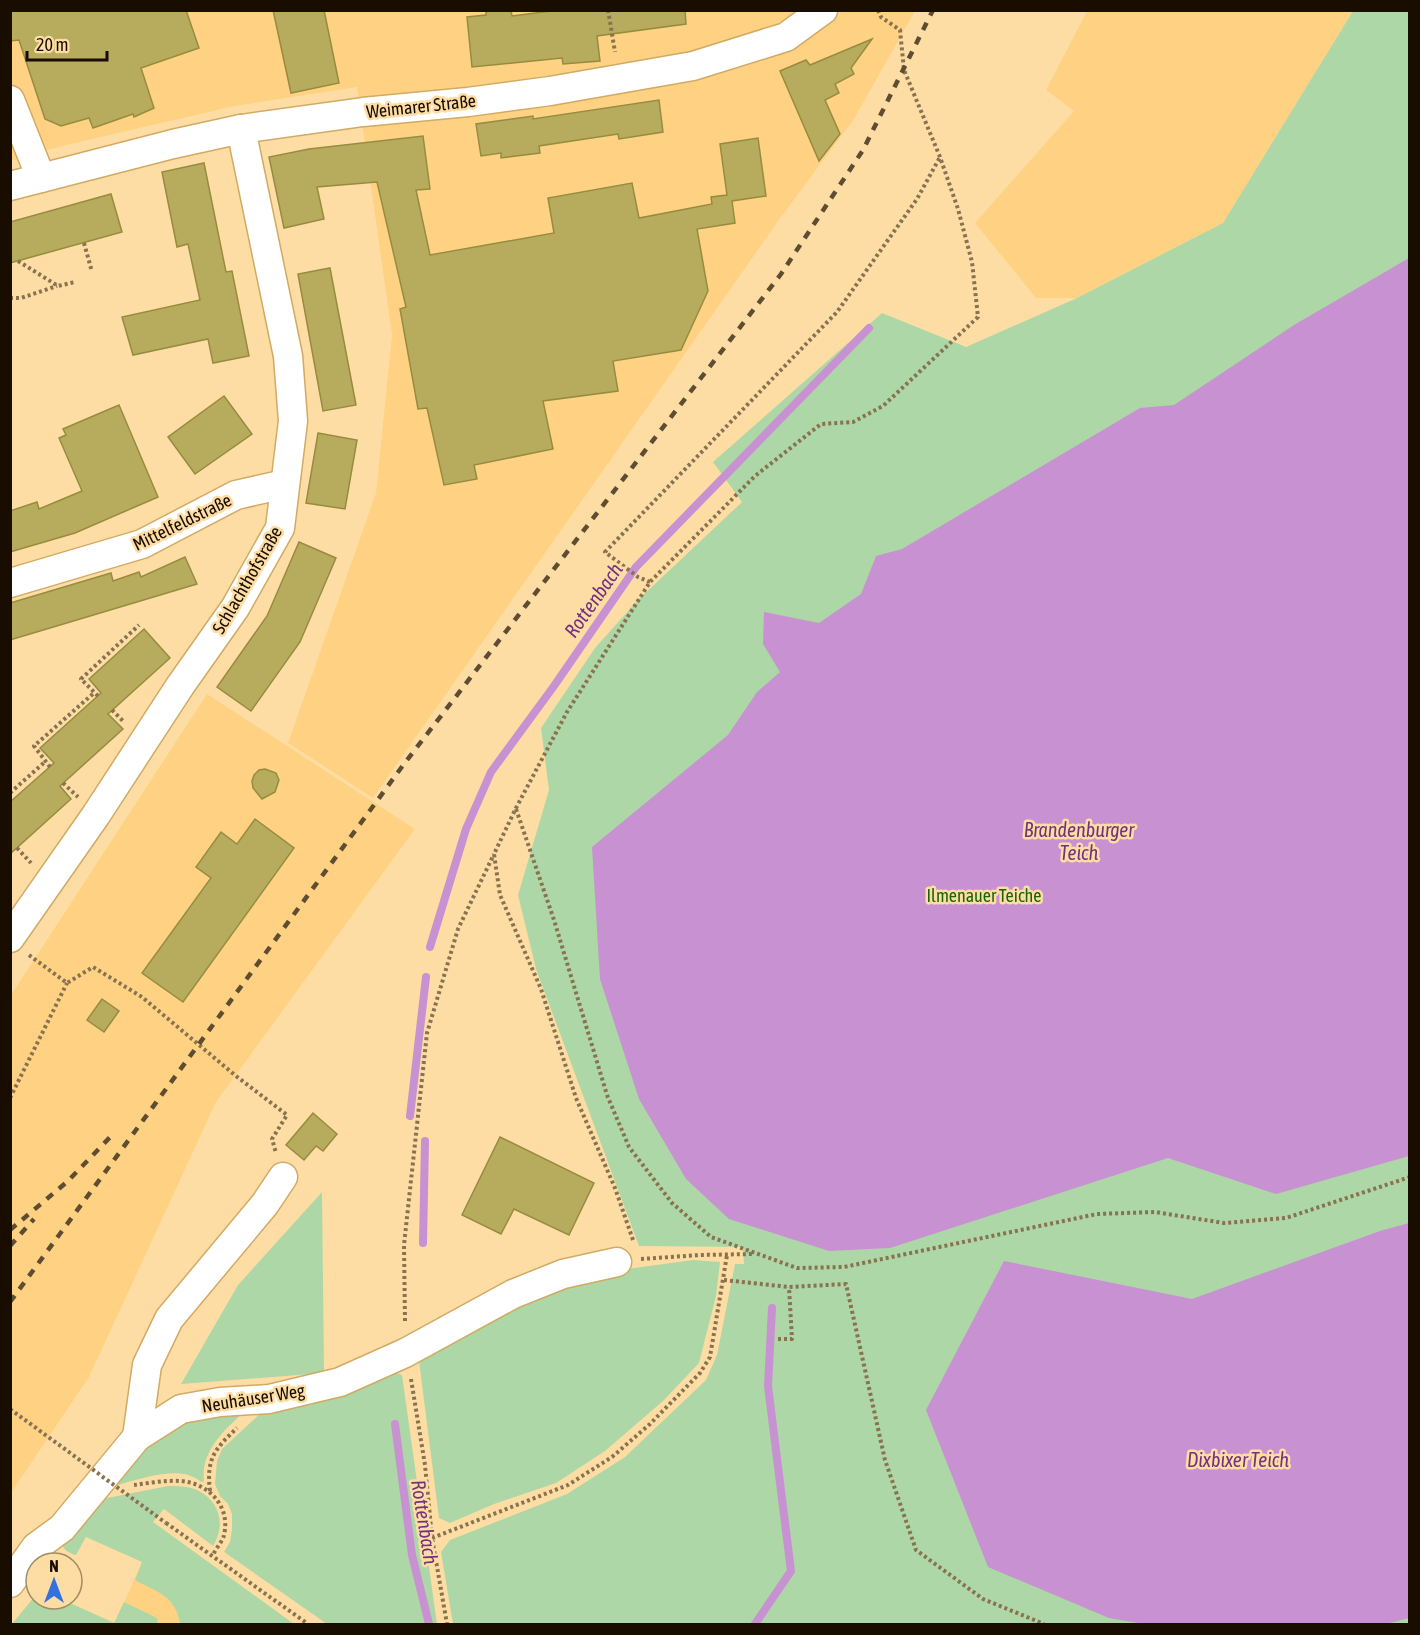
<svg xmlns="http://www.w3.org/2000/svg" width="1420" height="1635" font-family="'Asap Condensed',sans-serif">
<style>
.built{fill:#fed282}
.green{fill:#add7a6}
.water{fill:#c891d2}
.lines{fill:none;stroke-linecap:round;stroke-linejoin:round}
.stream{stroke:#c891d2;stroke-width:8}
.building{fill:#b7ab5e;stroke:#978c3e;stroke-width:1.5}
.minor-casing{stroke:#d1aa63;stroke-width:31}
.path{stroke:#887250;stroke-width:4;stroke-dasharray:3 3;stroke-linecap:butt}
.minor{stroke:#fff;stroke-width:28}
.rail{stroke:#5f4d32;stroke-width:4.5;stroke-dasharray:8 8;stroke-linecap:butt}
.path-bridge{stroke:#887250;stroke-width:4;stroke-dasharray:3 3;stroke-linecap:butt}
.labels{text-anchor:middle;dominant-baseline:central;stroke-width:5;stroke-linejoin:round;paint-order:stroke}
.street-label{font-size:18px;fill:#190d00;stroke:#fedda5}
.park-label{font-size:18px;fill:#186408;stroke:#fedda5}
.water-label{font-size:20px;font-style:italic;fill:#733280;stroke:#fedda5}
</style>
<rect width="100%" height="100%" fill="#fedda5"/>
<!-- built -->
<g class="built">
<path d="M 11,11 L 915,11 L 854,119 L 781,217 L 373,798 L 288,743 L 376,493 L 392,335 L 357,87 L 235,106 L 62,146 L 11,161 Z"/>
<path d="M 1087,11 L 1353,11 L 1223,223 L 1077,298 L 1036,298 L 975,223 L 1074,111 L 1046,90 Z"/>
<path d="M 207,694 L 415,829 L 216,1102 L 89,1377 L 11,1493 L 11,995 Z"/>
<path d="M 142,1562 L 253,1624 L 12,1624 L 36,1595 L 36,1599 L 61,1599 L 115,1623 Z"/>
</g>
<!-- green -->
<g class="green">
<path d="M 1353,11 L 1409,11 L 1409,1624 L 453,1624 L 441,1552 L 450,1540 L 567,1494 L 625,1457 L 706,1380 L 717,1355 L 735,1264 L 744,1264 L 743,1247 L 639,1246 L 536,969 L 518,895 L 549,790 L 541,728 L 595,648 L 639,599 L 742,502 L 713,462 L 882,313 L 966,347 L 1077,298 L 1223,223 Z"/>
<path d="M 322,1192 L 324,1373 L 181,1384 L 238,1285 Z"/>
<path d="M 693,1260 L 720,1262 L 716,1296 L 699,1363 L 663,1401 L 605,1451 L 556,1483 L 494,1504 L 450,1523 L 439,1518 L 419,1361 L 506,1304 L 612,1271 Z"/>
<path d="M 392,1371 L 402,1375 L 437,1624 L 327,1624 L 224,1552 L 230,1542 L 232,1529 L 232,1514 L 228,1504 L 220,1496 L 215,1484 L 217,1461 L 222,1449 L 261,1413 Z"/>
<path d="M 244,1409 C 239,1418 232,1423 225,1430 C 211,1446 202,1460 204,1481 L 201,1482 C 180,1463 138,1480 114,1486 L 133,1455 L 175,1421 Z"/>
<path d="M 168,1486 C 178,1486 188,1486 197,1490 C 220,1501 226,1525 213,1546 L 164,1509 L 153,1522 L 294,1624 L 180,1624 C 176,1596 157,1592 135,1580 L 142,1562 L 86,1537 L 76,1555 C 68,1553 62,1549 61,1541 L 92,1501 Z"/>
<path d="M 36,1595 L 36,1599 L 61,1599 L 114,1623 L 124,1602 L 157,1618 L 158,1624 L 12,1624 Z"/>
</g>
<!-- water -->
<g class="water">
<path d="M 1409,258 L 1409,1156 L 1276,1194 L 1168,1158 L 890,1248 L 829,1251 L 729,1219 L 686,1179 L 639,1099 L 600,979 L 592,847 L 728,735 L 757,692 L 780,672 L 763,644 L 764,612 L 819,623 L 861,594 L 876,556 L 902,549 L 1140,408 L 1174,405 L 1294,325 Z"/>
<path d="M 1409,1223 L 1409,1618 L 1386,1624 L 1144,1624 L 1109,1618 L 988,1567 L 926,1410 L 1004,1261 L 1192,1299 L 1380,1231 Z"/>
</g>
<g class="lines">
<!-- stream -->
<g class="stream">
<path d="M 430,947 L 466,829 L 491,772 L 554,686 L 636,567 L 869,328"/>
<path d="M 410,1116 L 426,977"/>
<path d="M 423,1243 L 425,1141"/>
<path d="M 395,1424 L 412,1555 L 429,1624"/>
<path d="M 755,1624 L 791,1571 L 768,1386 L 772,1308"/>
</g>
</g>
<!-- building -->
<g class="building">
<path d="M 10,10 L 186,10 L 199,48 L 141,68 L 154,108 L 134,117 L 133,114 L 93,128 L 89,118 L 61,126 L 45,119 L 19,40 L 10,41 Z"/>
<path d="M 273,10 L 324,10 L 339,83 L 291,93 Z"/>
<path d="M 486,10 L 511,10 L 512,16 L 559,10 L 685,10 L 686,24 L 597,36 L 600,61 L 563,64 L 562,58 L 472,67 L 467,17 L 486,15 Z"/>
<path d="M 872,39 L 851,68 L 854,74 L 835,84 L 839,93 L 825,100 L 840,134 L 819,161 L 780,71 L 806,60 L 810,65 Z"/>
<path d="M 659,100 L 663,132 L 619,139 L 618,134 L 539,146 L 540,153 L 501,158 L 501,153 L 481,156 L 476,124 L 533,116 L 533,119 Z"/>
<path d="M 423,136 L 430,189 L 416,190 L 430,255 L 554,233 L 548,198 L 632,183 L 639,218 L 712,204 L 711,197 L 727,195 L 720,144 L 758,138 L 766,196 L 732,201 L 735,223 L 697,229 L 708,291 L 681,350 L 613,361 L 618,391 L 543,401 L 553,449 L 474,465 L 477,479 L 444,485 L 427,408 L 418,409 L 400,309 L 406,307 L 377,182 L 317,187 L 324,219 L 284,228 L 269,157 L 309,149 Z"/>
<path d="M 204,163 L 226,272 L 232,271 L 249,356 L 213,363 L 208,339 L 133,355 L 122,317 L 200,300 L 188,244 L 177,247 L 162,172 Z"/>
<path d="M 111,194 L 122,232 L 10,263 L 10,222 Z"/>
<path d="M 330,268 L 356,405 L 323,411 L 298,274 Z"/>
<path d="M 224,396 L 252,434 L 195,474 L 168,437 Z"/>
<path d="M 119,405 L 158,497 L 75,533 L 10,552 L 10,511 L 37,502 L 39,509 L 82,491 L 59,438 L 66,435 L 63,429 Z"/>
<path d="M 318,433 L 357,440 L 345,509 L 306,503 Z"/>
<path d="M 299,542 L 336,558 L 300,642 L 251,711 L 217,687 L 267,616 Z"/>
<path d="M 185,557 L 197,584 L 10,640 L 10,603 L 111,573 L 113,581 L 139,572 L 141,577 Z"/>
<path d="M 144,629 L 170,658 L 108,714 L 123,729 L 60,786 L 71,799 L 10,854 L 10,802 L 54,763 L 40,748 L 101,693 L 89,679 Z"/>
<path d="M 265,769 L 276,773 L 279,780 L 275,792 L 262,799 L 253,788 L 252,781 L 254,775 L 259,770 Z"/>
<path d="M 255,819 L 294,848 L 183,1002 L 142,973 L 211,878 L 196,867 L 221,832 L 237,844 Z"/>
<path d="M 102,999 L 119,1011 L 104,1032 L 87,1020 Z"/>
<path d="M 313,1113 L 337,1134 L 323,1151 L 316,1146 L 304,1160 L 286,1145 Z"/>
<path d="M 500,1137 L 594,1183 L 569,1235 L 514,1209 L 501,1234 L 462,1215 Z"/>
</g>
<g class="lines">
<defs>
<g id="minor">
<path d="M 10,100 L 41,178"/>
<path d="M 10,186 L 173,144 L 241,129 L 363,112 L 468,102 L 550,91 L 693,66 L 786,37 L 823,10"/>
<path d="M 10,583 L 142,544 L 236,495 L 285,484"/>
<path d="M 10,938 L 96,815 L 180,686 L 235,608 L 280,528 L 293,421 L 288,356 L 241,129"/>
<path d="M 137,1437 L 147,1365 L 169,1319 L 265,1204 L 283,1177"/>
<path d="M 10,1583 L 36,1547 L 62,1528 L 137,1437 L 181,1409 L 220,1402 L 269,1399 L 340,1382 L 405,1353 L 513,1294 L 563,1274 L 617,1262"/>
</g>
</defs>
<!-- minor casing -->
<use href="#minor" class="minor-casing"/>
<!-- path -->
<g class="path">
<path d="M 608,10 L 615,52"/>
<path d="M 84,243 L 92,272"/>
<path d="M 18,261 L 58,286 L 75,282"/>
<path d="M 10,298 L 21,298 L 57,286"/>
<path d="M 650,582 L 638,577 L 605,552 L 837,312 L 917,199 L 940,157"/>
<path d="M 98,696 L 81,679 L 139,625"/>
<path d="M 112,710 L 124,722"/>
<path d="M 50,767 L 34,746 L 95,692"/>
<path d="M 63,783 L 78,797"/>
<path d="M 10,793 L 46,761"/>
<path d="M 516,809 L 554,920 L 607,1095 L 629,1147 L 672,1203 L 711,1237 L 797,1268 L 844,1267 L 1097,1214 L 1155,1212 L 1224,1223 L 1286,1218 L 1410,1177"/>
<path d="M 17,848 L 31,863"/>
<path d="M 29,955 L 67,983 L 93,967 L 142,997 L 236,1076 L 287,1115 L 272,1139 L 276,1153"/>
<path d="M 10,1098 L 67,983"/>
<path d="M 633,1240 L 615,1188 L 576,1098 L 541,989 L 500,895 L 494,854 L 516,808 L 567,712 L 650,582 L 755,476 L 821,424 L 853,422 L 883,406 L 978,317 L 972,262 L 958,209 L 940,157 L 904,70 L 900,30 L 881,17 L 878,10"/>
<path d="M 641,1259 L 700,1255 L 754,1254"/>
<path d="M 724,1280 L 789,1287 L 846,1284 L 885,1460 L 916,1550 L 983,1599 L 1044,1624"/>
<path d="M 405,1321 L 404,1245 L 427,1033 L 458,929 L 494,854"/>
<path d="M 778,1339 L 792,1339 L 789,1287"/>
<path d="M 411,1379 L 425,1465 L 432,1538 L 447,1624"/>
<path d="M 134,1485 C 149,1483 166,1480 181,1481 C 208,1483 231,1506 224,1535 C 223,1541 216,1548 213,1555"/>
<path d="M 210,1491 C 206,1458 215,1449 237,1428"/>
<path d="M 166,1523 L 308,1624"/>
<path d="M 432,1538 L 568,1485 L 612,1457 L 650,1424 L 700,1373 L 710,1357 L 727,1255"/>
</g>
<!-- minor -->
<use href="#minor" class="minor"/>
<!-- rail -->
<g class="rail">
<path d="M 10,1230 L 68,1181 L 115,1132"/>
<path d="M 10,1246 L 34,1219"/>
<path d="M 10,1302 L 404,764 L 781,274 L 863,150 L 933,10"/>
</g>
<!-- path-bridge -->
<path class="path-bridge" d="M 10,1409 L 166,1523"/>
</g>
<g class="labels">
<!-- street labels -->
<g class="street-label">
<text transform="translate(421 106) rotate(-6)">Weimarer Straße</text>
<text transform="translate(182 522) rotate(-26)">Mittelfeldstraße</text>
<text transform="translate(247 580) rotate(-60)">Schlachthofstraße</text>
<text transform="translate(253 1398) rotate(-9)">Neuhäuser Weg</text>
</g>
<!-- park labels -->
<g class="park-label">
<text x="984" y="895">Ilmenauer Teiche</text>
</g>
<!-- water labels -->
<g class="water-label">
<text transform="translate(593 600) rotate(-55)">Rottenbach</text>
<text x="1079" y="829">Brandenburger<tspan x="1079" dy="23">Teich</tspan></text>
<text x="1238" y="1459">Dixbixer Teich</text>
<text transform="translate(425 1522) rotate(81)">Rottenbach</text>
</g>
</g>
<!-- border -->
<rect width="1420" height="1635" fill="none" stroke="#190d00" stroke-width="24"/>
<!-- north arrow -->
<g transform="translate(54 1581)"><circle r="28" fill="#fedda5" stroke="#a28a63" stroke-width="1.5"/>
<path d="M0-4.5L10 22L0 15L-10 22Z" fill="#3371df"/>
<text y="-9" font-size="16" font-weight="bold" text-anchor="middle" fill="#190d00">N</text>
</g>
<!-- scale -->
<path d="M27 51v9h80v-9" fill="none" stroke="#190d00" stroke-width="3"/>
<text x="36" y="51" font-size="18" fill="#190d00" stroke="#fedda5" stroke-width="4.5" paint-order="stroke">20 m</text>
</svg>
